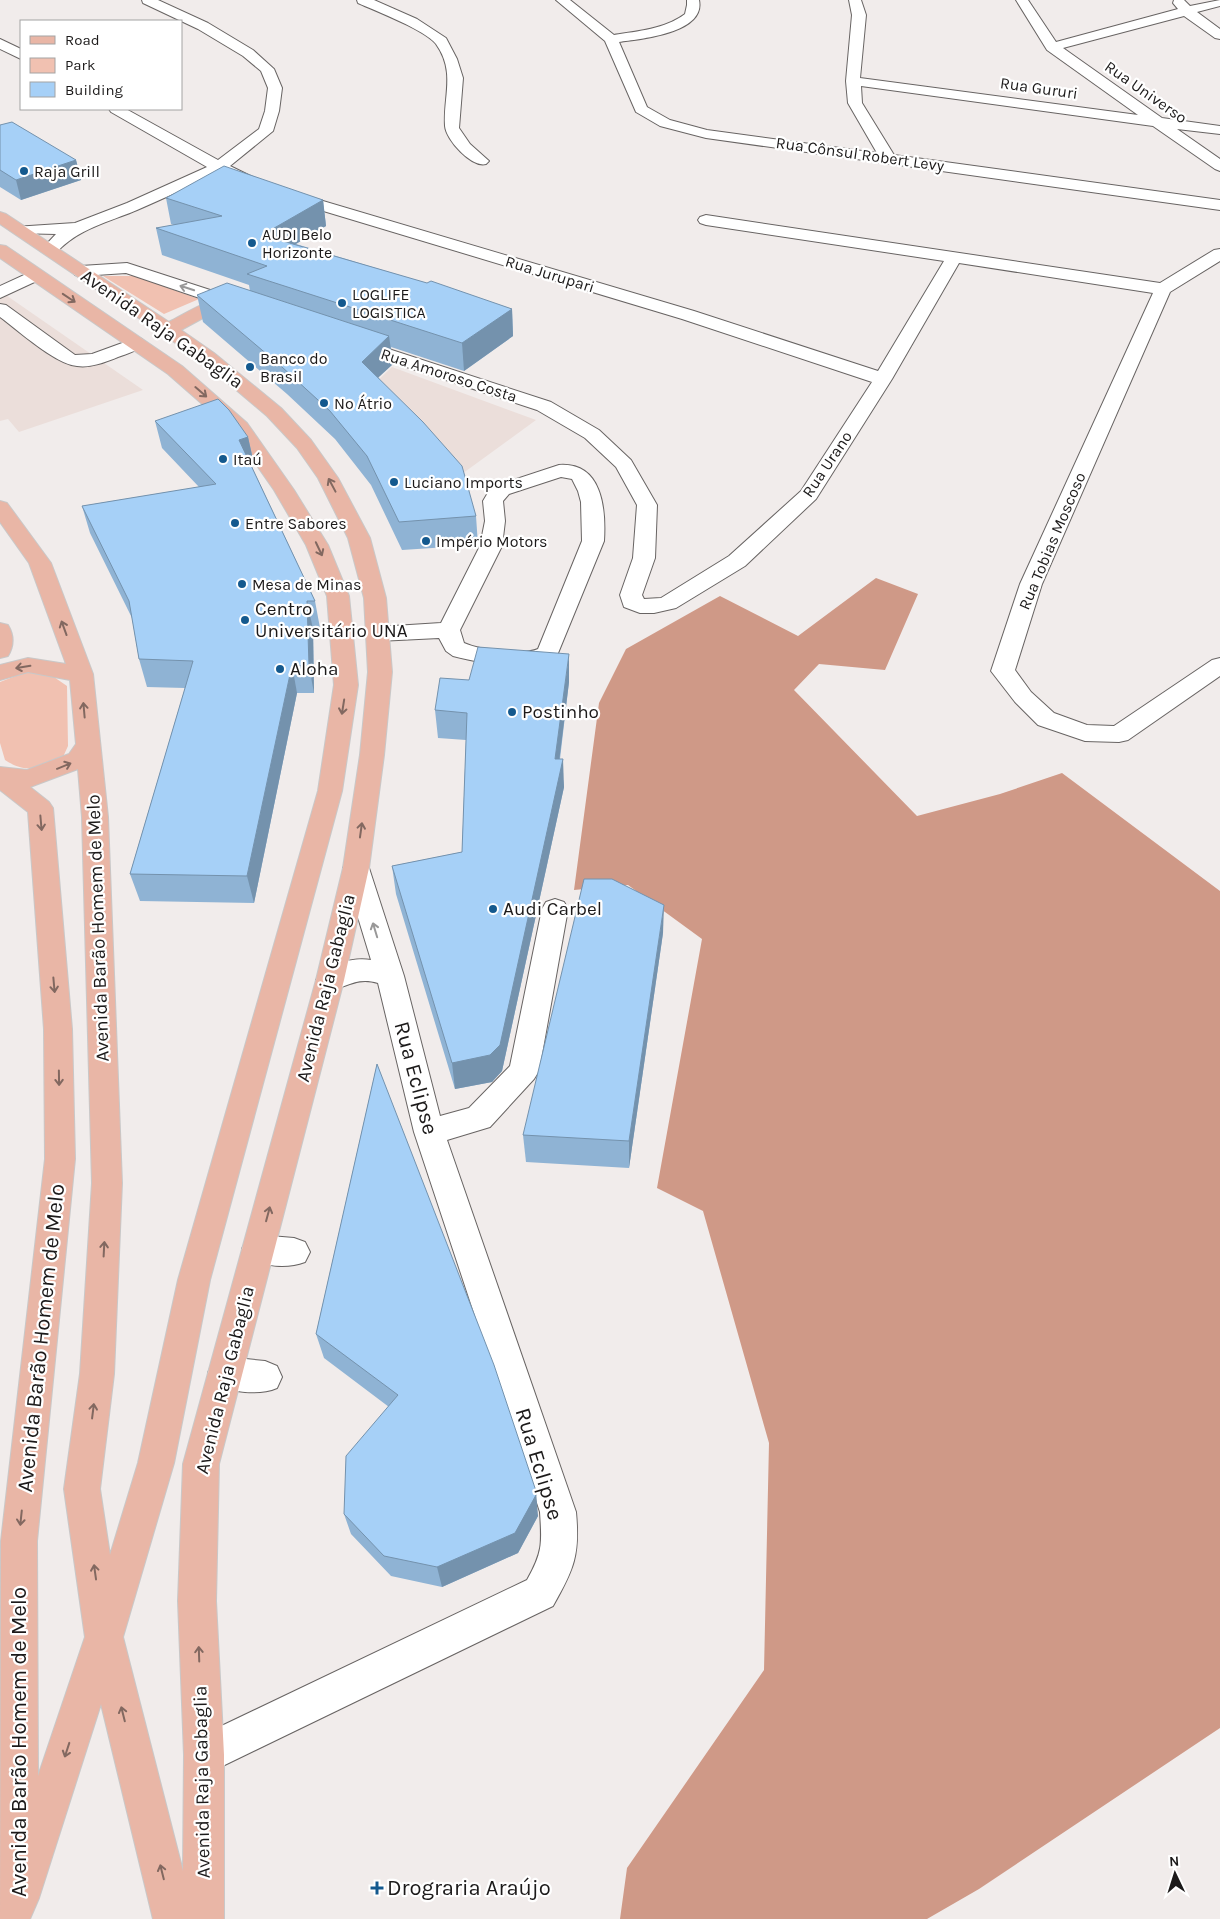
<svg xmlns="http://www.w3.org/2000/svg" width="1220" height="1919" font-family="Karla,sans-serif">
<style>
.built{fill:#ebdeda}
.green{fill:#f1c1b1}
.forest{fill:#cf9987}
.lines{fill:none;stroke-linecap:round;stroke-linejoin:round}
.minor-casing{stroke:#686463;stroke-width:2}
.major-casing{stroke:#c9c8c8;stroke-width:2}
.minor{fill:#fff;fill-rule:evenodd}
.major{fill:#e9b6a6;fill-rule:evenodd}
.wall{fill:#8fb3d4}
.shaded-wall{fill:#7492ad}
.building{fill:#a6d0f7;stroke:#7492ad}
.oneway{stroke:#999898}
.oneway2{stroke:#826860}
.poi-dot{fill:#14598e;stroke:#fff;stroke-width:2}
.labels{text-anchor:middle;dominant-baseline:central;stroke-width:4.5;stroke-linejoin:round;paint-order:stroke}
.far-street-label{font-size:16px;fill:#1c1a1a;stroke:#fff}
.far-poi-label{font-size:16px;fill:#1c1a1a;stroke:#fff;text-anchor:start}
.street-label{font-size:19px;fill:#1c1a1a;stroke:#fff}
.poi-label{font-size:19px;fill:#1c1a1a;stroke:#fff;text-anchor:start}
.near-street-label{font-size:22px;fill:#1c1a1a;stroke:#fff}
.near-poi-label{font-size:22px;fill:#1c1a1a;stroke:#fff;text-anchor:start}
</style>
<rect width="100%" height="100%" fill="#f1eceb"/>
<!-- built -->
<g class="built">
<path d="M 0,291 L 143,390 L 19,432 L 8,419 L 0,421 Z"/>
<path d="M 392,367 L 536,420 L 455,479 L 369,389 Z"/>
</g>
<!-- green -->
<g class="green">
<path d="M 103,276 L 135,276 L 199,299 L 164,314 Z"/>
<path d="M 26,672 L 51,675 L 67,686 L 68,746 L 63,757 C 39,767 28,775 5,760 L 0,743 L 0,682 Z"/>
</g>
<!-- forest -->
<path class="forest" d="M 876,578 L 918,594 L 885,670 L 819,664 L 794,690 L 917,816 L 1000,794 L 1062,773 L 1220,891 L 1220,1728 L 979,1889 L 927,1919 L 620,1919 L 627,1868 L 764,1670 L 769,1443 L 703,1211 L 657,1188 L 702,939 L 628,885 L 574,890 L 599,703 L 626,649 L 720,596 L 798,636 Z"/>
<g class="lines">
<defs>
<g id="minor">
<path d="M 142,0 L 158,0 L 208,23 L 253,50 L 274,69 L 282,88 L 279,111 L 273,131 L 230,166 L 269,185 L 694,311 L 878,371 L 944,261 L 706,225 L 700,223 L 698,220 L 700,217 L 706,215 L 1160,283 L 1214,250 L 1220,249 L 1220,261 L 1170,292 L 1042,584 L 1015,670 L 1031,692 L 1054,713 L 1087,725 L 1114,726 L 1212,660 L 1220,658 L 1220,676 L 1128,740 L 1119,742 L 1085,741 L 1038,725 L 1015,702 L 991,671 L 1020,584 L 1153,293 L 959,263 L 892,379 L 816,499 L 745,566 L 676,608 L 654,613 L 640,613 L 624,607 L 620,595 L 633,558 L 637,505 L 616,467 L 585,438 L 537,410 L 349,348 L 346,344 L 349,340 L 355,339 L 361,340 L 551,402 L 599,430 L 631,460 L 657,505 L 655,558 L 642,595 L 644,599 L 661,598 L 729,556 L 801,491 L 872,382 L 682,319 L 257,191 L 219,173 C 192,185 165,198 137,210 C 109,222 77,229 56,253 L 44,253 L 42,249 L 56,234 L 14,233 L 12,230 L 14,227 L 75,223 L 127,203 L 207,167 L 111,112 L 109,109 L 126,109 L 218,160 L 259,129 L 265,111 L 268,88 L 261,71 L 243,56 L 198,29 L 143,3 Z"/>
<path d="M 357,0 L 374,0 L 417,19 L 446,38 L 457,59 L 463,78 L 459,128 L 470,144 L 489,161 L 486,164 C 472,168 446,140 445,126 C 443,97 456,72 436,44 C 425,30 376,11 358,3 Z"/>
<path d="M 556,0 L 570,0 L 614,35 C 638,31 665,29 685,14 L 687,5 L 687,0 L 699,0 C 706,33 641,39 619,42 L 647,107 L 670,120 L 707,130 L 877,153 L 848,103 L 846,81 L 852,15 L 849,0 L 861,0 L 866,15 L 860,78 L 1138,115 L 1047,50 L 1016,0 L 1028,0 L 1056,42 L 1178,9 L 1173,3 L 1174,0 L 1184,0 L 1190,6 L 1220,0 L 1220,6 L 1197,12 L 1220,29 L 1220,39 L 1215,38 L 1184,16 L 1063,48 L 1162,118 L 1220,126 L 1220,134 L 1177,129 L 1220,159 L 1220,171 L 1215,169 L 1153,126 L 861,86 L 862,103 L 894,155 L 1220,200 L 1220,210 L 706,138 L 660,126 L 636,112 L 605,41 Z"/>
<path d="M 0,39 L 21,49 L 21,59 L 0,49 Z"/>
<path d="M 127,263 L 244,301 L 247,305 L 244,309 L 238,310 L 232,309 L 126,273 L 81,276 L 75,275 L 72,271 L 75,267 L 81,266 Z"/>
<path d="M 35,270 L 41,271 L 44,275 L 41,279 L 0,298 L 0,286 Z"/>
<path d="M 0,304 L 6,305 L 75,355 L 92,354 L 136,338 L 142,339 L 145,343 C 140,350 127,354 118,357 C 106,362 91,368 77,366 C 55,364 19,331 0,317 Z"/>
<path d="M 559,465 C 602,462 606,508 604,541 L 556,658 C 524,673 486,664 453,656 L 446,651 L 439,638 L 378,641 L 370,639 L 367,634 L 370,629 L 378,627 L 441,623 L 480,546 L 485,521 L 483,501 L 489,491 L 495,486 ZM 561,477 L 572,479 L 578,491 L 581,502 L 582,541 L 538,649 C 523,656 479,650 464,643 L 460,630 L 502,546 L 505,521 L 503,501 L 509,494 Z"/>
<path d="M 356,859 L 365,861 L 369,868 L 404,976 L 440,1116 L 469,1108 L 510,1066 L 542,909 L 546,902 L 555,899 L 564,902 L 568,909 L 539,1071 L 534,1079 L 490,1127 L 447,1140 L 576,1512 C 580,1555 574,1569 553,1606 L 204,1775 L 190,1769 L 184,1755 L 190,1741 L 527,1580 C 543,1552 542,1543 540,1512 L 414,1132 L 378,983 C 350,975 342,995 320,988 L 316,980 C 325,964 354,957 371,960 L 343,868 L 347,861 Z"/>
<path d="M 258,1235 L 294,1238 L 305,1242 L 310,1252 L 305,1262 C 287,1269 265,1266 247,1259 L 242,1249 L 247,1239 Z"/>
<path d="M 225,1357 L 265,1361 L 277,1366 L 282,1377 L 277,1388 C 258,1396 232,1392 213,1384 L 208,1373 L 213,1362 Z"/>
</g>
<g id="major">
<path d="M 0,212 L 6,214 L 169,322 C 189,312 215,293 239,299 L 242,303 L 239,307 L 214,312 L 181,330 L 214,353 L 281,408 L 311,440 L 338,478 L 370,538 L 386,598 L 392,672 L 384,755 L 369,868 L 344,980 L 219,1464 L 216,1601 L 224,1755 L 224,1919 L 153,1919 L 101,1704 L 39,1898 L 30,1919 L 0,1919 L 1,1541 L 45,1159 L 44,1029 L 28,812 L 0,790 L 0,767 L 27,770 L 69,754 L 76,744 L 70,680 L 28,672 L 0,680 L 0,665 L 28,658 L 66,664 L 29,563 L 0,522 L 0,501 L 7,503 L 51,563 L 93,674 L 108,817 L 122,1183 L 114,1374 L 100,1489 L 110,1555 L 138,1463 L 178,1280 L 318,791 L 334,685 L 327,596 L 306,545 L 274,490 L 233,431 L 168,374 L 0,258 L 0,245 L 6,246 L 182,366 L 247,423 L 294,490 L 328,545 L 349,596 L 358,685 L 342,791 L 210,1280 L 174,1463 L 123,1637 L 183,1871 L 184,1755 L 178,1601 L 183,1464 L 316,980 L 343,868 L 360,755 L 368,672 L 364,598 L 348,538 L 318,478 L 297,448 L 267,416 L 202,361 L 0,224 ZM 78,769 L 82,817 L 92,1183 L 80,1374 L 64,1489 L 85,1637 L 38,1776 L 37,1541 L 75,1159 L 72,1029 L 53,808 L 49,802 L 30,787 Z"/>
<path d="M 0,623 L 8,625 C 14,635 14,646 8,656 L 0,658 Z"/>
</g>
</defs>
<!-- minor casing -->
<use href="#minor" class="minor-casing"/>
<!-- major casing -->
<use href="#major" class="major-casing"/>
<!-- minor -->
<use href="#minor" class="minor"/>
<!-- major -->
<use href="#major" class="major"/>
</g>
<!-- wall -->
<g class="wall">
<path d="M 0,125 L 76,160 L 81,180 L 21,200 L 0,187 Z"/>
<path d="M 166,198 L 323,200 L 326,226 L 296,244 L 512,309 L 513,336 L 464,371 L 391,347 L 393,364 L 378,377 L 476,516 L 478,545 L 402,550 L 371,485 L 335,439 L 287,394 L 203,322 L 197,295 L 250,291 L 249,285 L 162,255 L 156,228 L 174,225 L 171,224 Z"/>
<path d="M 155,421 L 248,437 L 254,464 L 251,465 L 315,601 L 320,628 L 313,629 L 314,693 L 297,693 L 254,903 L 140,901 L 130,874 L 185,688 L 147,687 L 139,659 L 132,618 L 90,533 L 82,506 L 199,487 L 162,448 Z"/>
<path d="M 469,680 L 569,682 L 560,759 L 564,787 L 502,1071 L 492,1082 L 455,1089 L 396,894 L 392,866 L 462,852 L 466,740 L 438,738 L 435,710 Z"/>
<path d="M 663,933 L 629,1168 L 526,1162 L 523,1135 Z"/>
<path d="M 377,1064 L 538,1516 L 518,1553 L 442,1587 L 391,1576 L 351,1534 L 344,1514 L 389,1407 L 324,1358 L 316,1334 Z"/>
</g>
<!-- shaded-wall -->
<g class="shaded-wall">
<path d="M 76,160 L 81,180 L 21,200 L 16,180 Z"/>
<path d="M 323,200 L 326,226 L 267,261 L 262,235 Z"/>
<path d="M 512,309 L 513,336 L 464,371 L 462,343 Z"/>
<path d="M 389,336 L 393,364 L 366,389 L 362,362 Z"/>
<path d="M 248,437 L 254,464 L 245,467 L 239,440 Z"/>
<path d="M 307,601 L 313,629 L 314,693 L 309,666 Z"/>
<path d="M 569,654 L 569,682 L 556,786 L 555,759 Z"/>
<path d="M 292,665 L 297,693 L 254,903 L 247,876 Z"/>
<path d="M 563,759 L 564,787 L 502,1071 L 492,1082 L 455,1089 L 452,1063 Z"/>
<path d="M 664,905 L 663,933 L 629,1168 L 629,1141 Z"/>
<path d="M 536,1491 L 538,1516 L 518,1553 L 442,1587 L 437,1567 Z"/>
</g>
<!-- building -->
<g class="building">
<path d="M 12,122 L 76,160 L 16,180 L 0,170 L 0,125 Z"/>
<path d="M 224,166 L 323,200 L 262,235 L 427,283 L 431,281 L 512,309 L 462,343 L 247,274 L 267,266 L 156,228 L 222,216 L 166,198 Z"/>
<path d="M 227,283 L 389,336 L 362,362 L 423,422 L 462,466 L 476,516 L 399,522 L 367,456 L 330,411 L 282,367 L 197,295 Z"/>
<path d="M 218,399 L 229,410 L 248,437 L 239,440 L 315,601 L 307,601 L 309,666 L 292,665 L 247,876 L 130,874 L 193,661 L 139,659 L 129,601 L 82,506 L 216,484 L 155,421 Z"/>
<path d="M 478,647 L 569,654 L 555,759 L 563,759 L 500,1045 L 490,1055 L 452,1063 L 392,866 L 462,852 L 467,713 L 435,710 L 440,678 L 469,680 Z"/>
<path d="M 584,879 L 612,879 L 664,905 L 629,1141 L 523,1135 Z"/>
<path d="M 377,1064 L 494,1365 L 536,1491 L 536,1495 L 515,1533 L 437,1567 L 384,1556 L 344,1514 L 346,1456 L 398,1395 L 316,1334 Z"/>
</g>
<!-- one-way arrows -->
<defs><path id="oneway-shaft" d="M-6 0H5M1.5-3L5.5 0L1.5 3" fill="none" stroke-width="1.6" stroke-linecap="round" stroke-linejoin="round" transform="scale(1.25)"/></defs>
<g class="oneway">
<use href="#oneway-shaft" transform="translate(187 288) rotate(-162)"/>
<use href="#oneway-shaft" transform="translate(375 930) rotate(-107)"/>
</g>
<g class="oneway2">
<use href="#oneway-shaft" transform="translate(69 298) rotate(34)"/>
<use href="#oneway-shaft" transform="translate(201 392) rotate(41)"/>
<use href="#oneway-shaft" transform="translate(332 485) rotate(-118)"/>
<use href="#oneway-shaft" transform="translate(319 549) rotate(65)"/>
<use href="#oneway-shaft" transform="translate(64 628) rotate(-110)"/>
<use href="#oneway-shaft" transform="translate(23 667) rotate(171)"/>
<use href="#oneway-shaft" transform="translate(343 707) rotate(99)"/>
<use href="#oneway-shaft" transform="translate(84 710) rotate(-95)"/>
<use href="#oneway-shaft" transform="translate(64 766) rotate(-22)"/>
<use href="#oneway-shaft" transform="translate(41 823) rotate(85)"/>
<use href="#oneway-shaft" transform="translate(361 830) rotate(-82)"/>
<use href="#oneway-shaft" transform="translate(54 985) rotate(85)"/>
<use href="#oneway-shaft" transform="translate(59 1078) rotate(89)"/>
<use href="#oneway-shaft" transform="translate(268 1214) rotate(-75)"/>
<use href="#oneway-shaft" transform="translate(104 1249) rotate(-87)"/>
<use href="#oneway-shaft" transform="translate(93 1411) rotate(-83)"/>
<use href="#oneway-shaft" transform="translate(21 1518) rotate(96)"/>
<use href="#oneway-shaft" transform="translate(95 1572) rotate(-98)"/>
<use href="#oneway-shaft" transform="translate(199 1654) rotate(-92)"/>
<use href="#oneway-shaft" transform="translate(123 1714) rotate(-104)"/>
<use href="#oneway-shaft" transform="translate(67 1750) rotate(108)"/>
<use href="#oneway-shaft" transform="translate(162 1872) rotate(-104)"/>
</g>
<!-- markers -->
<g class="poi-dot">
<circle cx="24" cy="171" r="5"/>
<circle cx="252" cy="243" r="5"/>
<circle cx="342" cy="303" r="5"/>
<circle cx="250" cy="367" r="5"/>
<circle cx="324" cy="403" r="5"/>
<circle cx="223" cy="459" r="5"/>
<circle cx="394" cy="482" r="5"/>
<circle cx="235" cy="523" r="5"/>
<circle cx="426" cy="541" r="5"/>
<circle cx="242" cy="584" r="5"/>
<circle cx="245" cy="620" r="5"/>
<circle cx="280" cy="669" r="5"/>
<circle cx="512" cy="712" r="5"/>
<circle cx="493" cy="909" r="5"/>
<path d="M374.5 1880.5h5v5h5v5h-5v5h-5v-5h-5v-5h5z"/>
</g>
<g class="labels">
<!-- far-street labels -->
<g class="far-street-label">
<text transform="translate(1039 88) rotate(8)">Rua Gururi</text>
<text transform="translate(1146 92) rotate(35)">Rua Universo</text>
<text transform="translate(860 154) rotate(8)">Rua Cônsul Robert Levy</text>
<text transform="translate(550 274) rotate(17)">Rua Jurupari</text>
<text transform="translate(449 375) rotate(18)">Rua Amoroso Costa</text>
<text transform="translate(827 464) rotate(-56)">Rua Urano</text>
<text transform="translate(1052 541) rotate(-67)">Rua Tobias Moscoso</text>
</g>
<!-- far-poi labels -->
<g class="far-poi-label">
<text x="34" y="171">Raja Grill</text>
<text x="262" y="234">AUDI Belo<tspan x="262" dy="18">Horizonte</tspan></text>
<text x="352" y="294">LOGLIFE<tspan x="352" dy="18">LOGISTICA</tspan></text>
<text x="260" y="358">Banco do<tspan x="260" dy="18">Brasil</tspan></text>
<text x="334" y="403">No Átrio</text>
<text x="233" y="459">Itaú</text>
<text x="404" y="482">Luciano Imports</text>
<text x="245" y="523">Entre Sabores</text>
<text x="436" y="541">Império Motors</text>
<text x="252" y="584">Mesa de Minas</text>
</g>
<!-- street labels -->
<g class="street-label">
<text transform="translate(162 329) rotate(35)">Avenida Raja Gabaglia</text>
<text transform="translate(98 928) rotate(-92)">Avenida Barão Homem de Melo</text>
<text transform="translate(326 988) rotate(-76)">Avenida Raja Gabaglia</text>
<text transform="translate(225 1380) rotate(-76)">Avenida Raja Gabaglia</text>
<text transform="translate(202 1782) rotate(-91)">Avenida Raja Gabaglia</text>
</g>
<!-- poi labels -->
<g class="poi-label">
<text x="255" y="609">Centro<tspan x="255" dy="22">Universitário UNA</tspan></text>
<text x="290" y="669">Aloha</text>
<text x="522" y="712">Postinho</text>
<text x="503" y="909">Audi Carbel</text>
</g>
<!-- near-street labels -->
<g class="near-street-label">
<text transform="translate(416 1078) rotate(75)">Rua Eclipse</text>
<text transform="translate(41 1338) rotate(-84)">Avenida Barão Homem de Melo</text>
<text transform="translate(539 1464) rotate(73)">Rua Eclipse</text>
<text transform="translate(19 1742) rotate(-90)">Avenida Barão Homem de Melo</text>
</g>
<!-- near-poi labels -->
<g class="near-poi-label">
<text x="387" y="1888">Drograria Araújo</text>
</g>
</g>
<!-- legend -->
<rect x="20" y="20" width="162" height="90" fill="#ffffff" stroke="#a4a3a3"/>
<rect x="30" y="36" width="25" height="8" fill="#e9b6a6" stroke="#a4a3a3"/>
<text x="65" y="45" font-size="15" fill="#1c1a1a">Road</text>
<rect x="30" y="58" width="25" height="15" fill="#f1c1b1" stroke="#a4a3a3"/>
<text x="65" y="70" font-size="15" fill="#1c1a1a">Park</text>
<rect x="30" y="82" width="25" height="15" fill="#a6d0f7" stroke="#a4a3a3"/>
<text x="65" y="95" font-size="15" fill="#1c1a1a">Building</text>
<!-- north arrow -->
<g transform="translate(1175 1874) rotate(356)" stroke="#ffffff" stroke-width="4" paint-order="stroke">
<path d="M0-4L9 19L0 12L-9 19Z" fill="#1c1a1a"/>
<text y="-8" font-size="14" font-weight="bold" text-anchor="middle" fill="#1c1a1a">N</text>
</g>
</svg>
